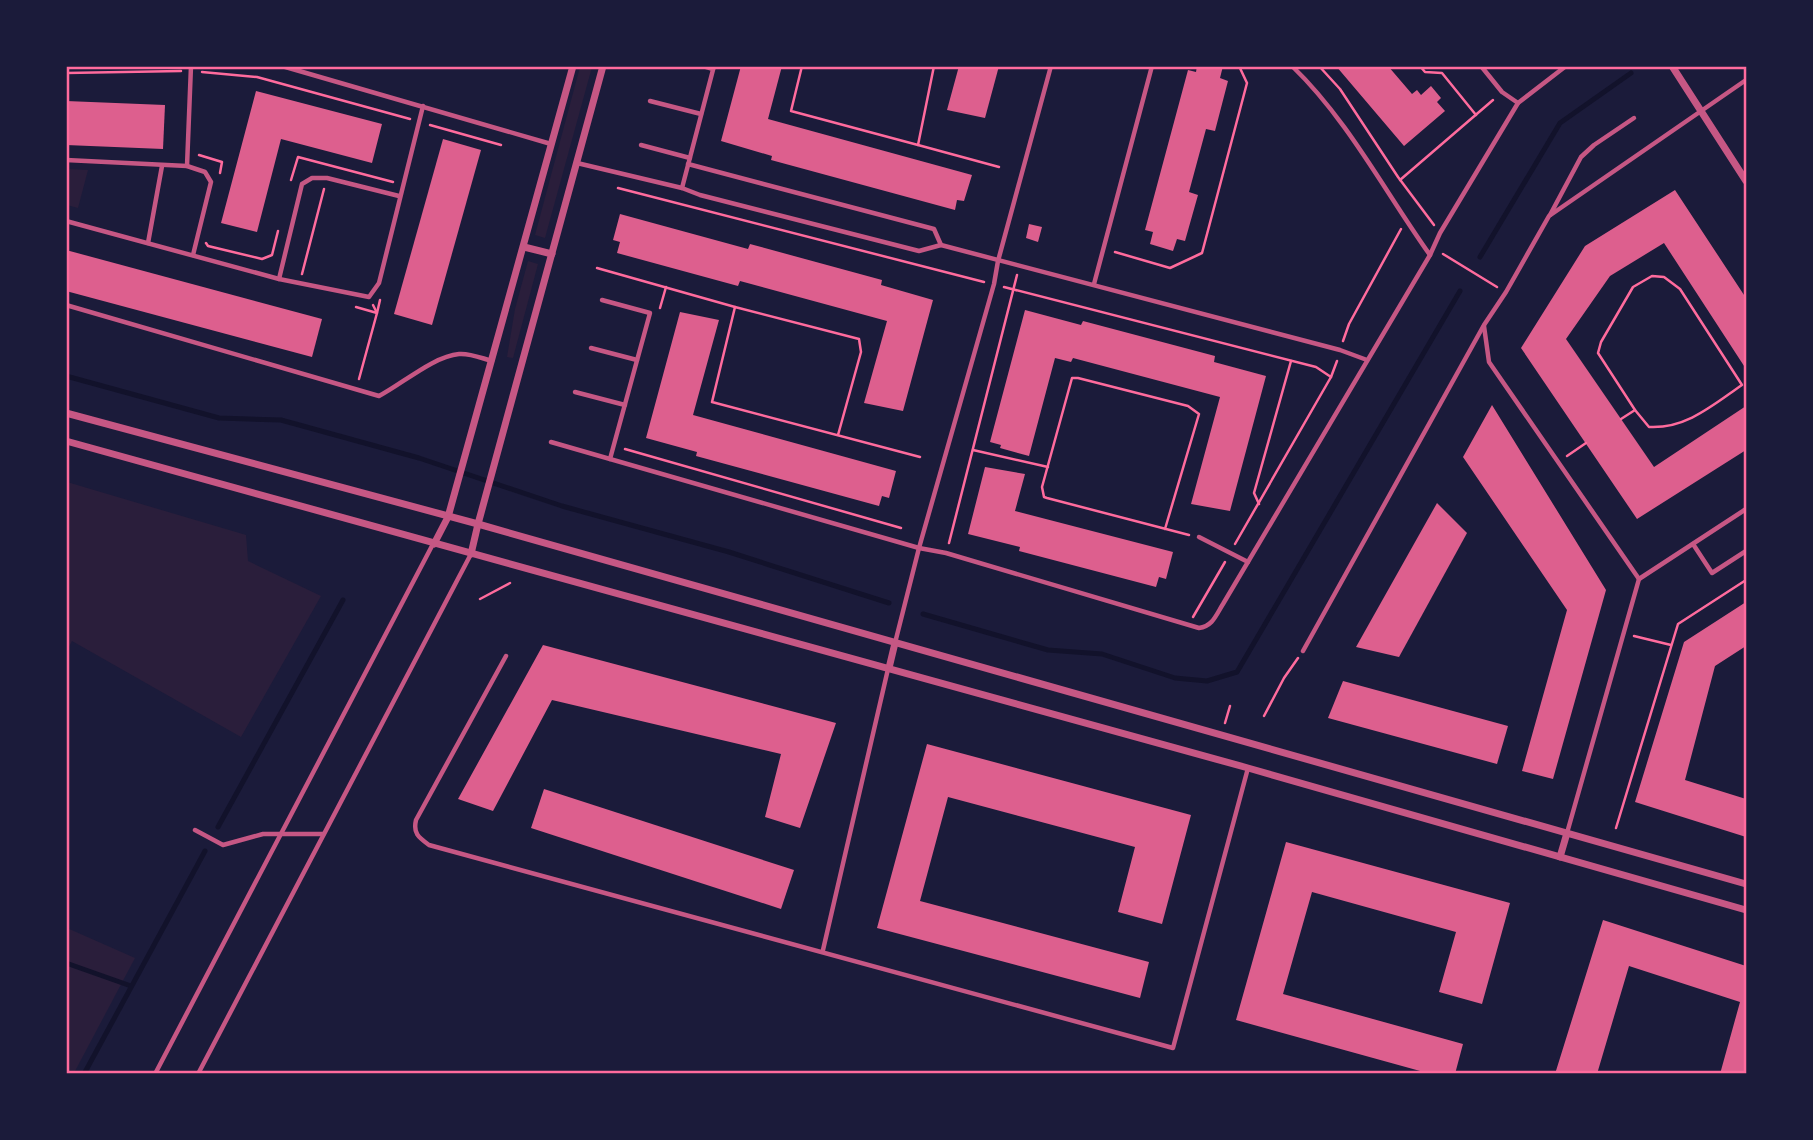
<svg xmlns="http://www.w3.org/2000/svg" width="1813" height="1140" font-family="Montserrat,sans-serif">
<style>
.green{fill:#2a1e3b}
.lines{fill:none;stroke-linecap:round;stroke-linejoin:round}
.stream{stroke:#12122b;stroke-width:5}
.building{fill:#dd5f8e}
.path{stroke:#ff6b9d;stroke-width:2.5}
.service{stroke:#c65784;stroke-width:4.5}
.minor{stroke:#c65784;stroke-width:7}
.neatline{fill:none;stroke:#ff6b9d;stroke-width:2.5}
</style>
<rect width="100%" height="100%" fill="#1b1b3a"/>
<!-- green -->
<g class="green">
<path d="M 580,67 L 592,67 L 545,238 L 535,235 Z"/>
<path d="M 67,169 L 88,170 L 78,208 L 67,205 Z"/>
<path d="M 528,261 L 538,264 L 513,358 L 507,357 L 515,309 Z"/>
<path d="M 67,482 L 246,535 L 248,561 L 321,596 L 241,737 L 72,641 L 67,651 Z"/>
<path d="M 67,928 L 135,958 L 74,1073 L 67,1073 Z"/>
</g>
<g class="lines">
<!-- stream -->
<g class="stream">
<path d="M 1480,257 L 1560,123 L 1631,73"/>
<path d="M 66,376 L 219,418 L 281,420 L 419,458 L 562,506 L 729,552 L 889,603"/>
<path d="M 923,614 L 1048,650 L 1102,654 L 1175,678 L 1207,681 L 1237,672 L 1460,291"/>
<path d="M 218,827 L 343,600"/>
<path d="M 66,963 L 131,986"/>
<path d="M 84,1074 L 205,851"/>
</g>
</g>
<!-- building -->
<g class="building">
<path d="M 741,66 L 782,66 L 768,119 L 972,175 L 964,201 L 957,200 L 955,210 L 771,160 L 772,156 L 721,141 Z"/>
<path d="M 959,66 L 999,66 L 985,118 L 947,110 Z"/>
<path d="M 1197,66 L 1223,66 L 1220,78 L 1228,81 L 1215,131 L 1206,129 L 1189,192 L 1198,195 L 1185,241 L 1177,239 L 1173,251 L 1150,244 L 1153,232 L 1145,230 L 1188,70 L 1196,72 Z"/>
<path d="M 1336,66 L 1388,66 L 1412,94 L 1417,90 L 1421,95 L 1431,86 L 1441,98 L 1437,102 L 1445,111 L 1404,146 Z"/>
<path d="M 256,91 L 382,124 L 372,163 L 281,139 L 257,232 L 221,223 Z"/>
<path d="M 66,101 L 165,105 L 163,149 L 66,145 Z"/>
<path d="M 443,139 L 481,150 L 432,325 L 394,314 Z"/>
<path d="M 1675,190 L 1746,298 L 1746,369 L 1664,243 L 1610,276 L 1566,339 L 1654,467 L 1746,406 L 1746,450 L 1637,519 L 1521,348 L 1585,246 Z"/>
<path d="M 620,214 L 748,249 L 750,244 L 882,280 L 881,285 L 933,300 L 903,411 L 864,403 L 887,321 L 740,281 L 738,286 L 617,253 L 620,242 L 613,240 Z"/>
<path d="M 1029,224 L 1042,227 L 1038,242 L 1026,238 Z"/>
<path d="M 66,250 L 322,319 L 312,357 L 66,291 Z"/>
<path d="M 1025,310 L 1081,325 L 1083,321 L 1215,356 L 1214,362 L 1266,376 L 1230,511 L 1191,504 L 1220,397 L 1073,358 L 1071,362 L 1055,358 L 1029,456 L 1000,448 L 1001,445 L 990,442 Z"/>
<path d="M 680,312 L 719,320 L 693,415 L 896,471 L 889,498 L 882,496 L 879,506 L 696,456 L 697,452 L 646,438 Z"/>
<path d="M 1492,405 L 1606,590 L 1553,779 L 1522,771 L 1567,610 L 1463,457 Z"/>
<path d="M 985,467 L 1025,474 L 1015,511 L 1173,552 L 1166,579 L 1159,577 L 1156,587 L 1019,551 L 1020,547 L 968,534 Z"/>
<path d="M 1437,503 L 1467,533 L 1399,657 L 1356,647 Z"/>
<path d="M 1746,602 L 1746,646 L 1715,666 L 1685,780 L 1746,799 L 1746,837 L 1635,802 L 1684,642 Z"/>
<path d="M 543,645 L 836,723 L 800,828 L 765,817 L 781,754 L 552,700 L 493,811 L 458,799 Z"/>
<path d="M 1343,681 L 1508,726 L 1497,764 L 1328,718 Z"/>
<path d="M 927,744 L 1191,815 L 1162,924 L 1118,912 L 1135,847 L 948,797 L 920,901 L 1149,962 L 1140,998 L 877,928 Z"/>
<path d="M 544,789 L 794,870 L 781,909 L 531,828 Z"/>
<path d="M 1286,842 L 1510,903 L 1482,1004 L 1439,992 L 1456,932 L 1312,892 L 1283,994 L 1463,1044 L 1455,1074 L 1431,1074 L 1236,1020 Z"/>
<path d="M 1603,920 L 1746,966 L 1746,1074 L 1720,1074 L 1740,1002 L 1629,966 L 1597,1074 L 1555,1074 Z"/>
</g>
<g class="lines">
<!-- path -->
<g class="path">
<path d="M 802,66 L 791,111 L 918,145 L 934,66"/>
<path d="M 1319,66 L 1340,89 L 1398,177 L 1434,225"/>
<path d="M 1420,66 L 1425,72 L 1442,73 L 1476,115"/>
<path d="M 202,72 L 257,77 L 410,119"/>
<path d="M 66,73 L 181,71"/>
<path d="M 430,125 L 501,145"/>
<path d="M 918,145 L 999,167"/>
<path d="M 199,155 L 222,162 L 220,173"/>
<path d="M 291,180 L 298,157 L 393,182"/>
<path d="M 1400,180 L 1493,100"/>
<path d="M 618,188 L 984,282"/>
<path d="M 206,243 L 208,246 L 262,259 L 272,255 L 278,231"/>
<path d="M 1115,252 L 1170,268 L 1202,253 L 1247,83 L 1239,66"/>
<path d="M 1443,254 L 1497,287"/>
<path d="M 597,268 L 735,307"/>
<path d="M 302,274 L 324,189"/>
<path d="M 1652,276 L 1664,277 L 1680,289 L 1742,385 C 1713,405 1686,429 1649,427 L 1635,410 L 1598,353 L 1601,342 L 1633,287 Z"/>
<path d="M 1004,287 L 1316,367 L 1331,377 L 1337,361"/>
<path d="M 356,307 L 377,313 L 380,300"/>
<path d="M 660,308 L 666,287"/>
<path d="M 1343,341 L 1349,324 L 1401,229"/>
<path d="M 359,379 L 377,313 L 373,305"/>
<path d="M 1621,419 L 1635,410"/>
<path d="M 838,435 L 861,352 L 859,339 L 735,307 L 712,402 L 920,457"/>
<path d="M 625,449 L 901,528"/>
<path d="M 973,450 L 1048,467"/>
<path d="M 1567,456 L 1586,443"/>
<path d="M 1259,504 L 1254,493 L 1291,361"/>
<path d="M 1165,529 L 1199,414 L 1188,406 L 1078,378 L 1072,378 L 1042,487 L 1044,497 L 1047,498 L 1189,535"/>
<path d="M 949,543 L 1017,275"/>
<path d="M 1235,544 L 1331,377"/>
<path d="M 480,599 L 510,583"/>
<path d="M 1193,617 L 1225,562"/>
<path d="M 1634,636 L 1671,645"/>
<path d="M 1264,716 L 1284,678 L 1298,658"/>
<path d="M 1225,723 L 1230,706"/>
<path d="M 1616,828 L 1678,624 L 1746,580"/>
</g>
<!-- service -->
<g class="service">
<path d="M 282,66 L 551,144"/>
<path d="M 703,66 L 713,69"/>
<path d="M 1292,66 C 1348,120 1385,192 1430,255 L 1440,233 L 1518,103 L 1566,66"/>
<path d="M 1481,66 L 1502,92 L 1518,103"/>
<path d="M 650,101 L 701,114"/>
<path d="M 641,145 L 690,158"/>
<path d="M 66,160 L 187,166 L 205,172 L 211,182 L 193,255"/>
<path d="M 577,163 L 682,188 L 700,195 L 919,251 L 941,245 L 1340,350 L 1367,360"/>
<path d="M 688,164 L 934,229 L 941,245"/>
<path d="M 187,166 L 191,66"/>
<path d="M 682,188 L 714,66"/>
<path d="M 1550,215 L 1581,157 L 1594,145 L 1634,118"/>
<path d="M 66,221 L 279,279 L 369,297 L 379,283 L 423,106"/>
<path d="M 148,243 L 162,166"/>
<path d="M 279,279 L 302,184 L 312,178 L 327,178 L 399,196"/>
<path d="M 1094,284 L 1152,66"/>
<path d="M 602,300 L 650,313 L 610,459"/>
<path d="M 66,305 L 379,396 C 402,384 434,356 459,354 C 470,353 481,358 492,361"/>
<path d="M 1484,326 L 1489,362 L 1639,579"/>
<path d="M 591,348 L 637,360"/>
<path d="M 575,392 L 625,405"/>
<path d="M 551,442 L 919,548 L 946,553 L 1199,628 C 1213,626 1216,615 1223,604 L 1430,255"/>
<path d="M 1199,537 L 1248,562"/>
<path d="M 1693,544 L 1712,573 L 1746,551"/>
<path d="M 895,643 L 919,548 L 994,284 L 998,261 L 1051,66"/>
<path d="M 1303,651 L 1484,325 L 1506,292 L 1549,216 L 1746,80"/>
<path d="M 506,656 L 416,820 C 413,833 418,837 429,845 L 1173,1048 L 1248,768"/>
<path d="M 195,830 L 223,845 L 263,834 L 323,834"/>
<path d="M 1567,833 L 1639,579 L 1746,509"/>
<path d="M 823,950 L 888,669"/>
<path d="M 155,1074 L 433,544"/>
<path d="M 198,1074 L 471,554"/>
</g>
<!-- minor -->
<g class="minor">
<path d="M 1672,66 L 1746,181"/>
<path d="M 524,247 L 552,254"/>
<path d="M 66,413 L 478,524 L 1746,884"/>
<path d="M 66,441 L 1248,768 L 1746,910"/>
<path d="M 434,544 L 448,517 L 573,66"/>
<path d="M 471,554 L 478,524 L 603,66"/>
<path d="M 889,668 L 895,643"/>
<path d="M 1560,857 L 1567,833"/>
</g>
</g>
<!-- border -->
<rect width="1813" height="1140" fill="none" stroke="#1b1b3a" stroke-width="136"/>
<rect x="68" y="68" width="1677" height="1004" class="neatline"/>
</svg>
